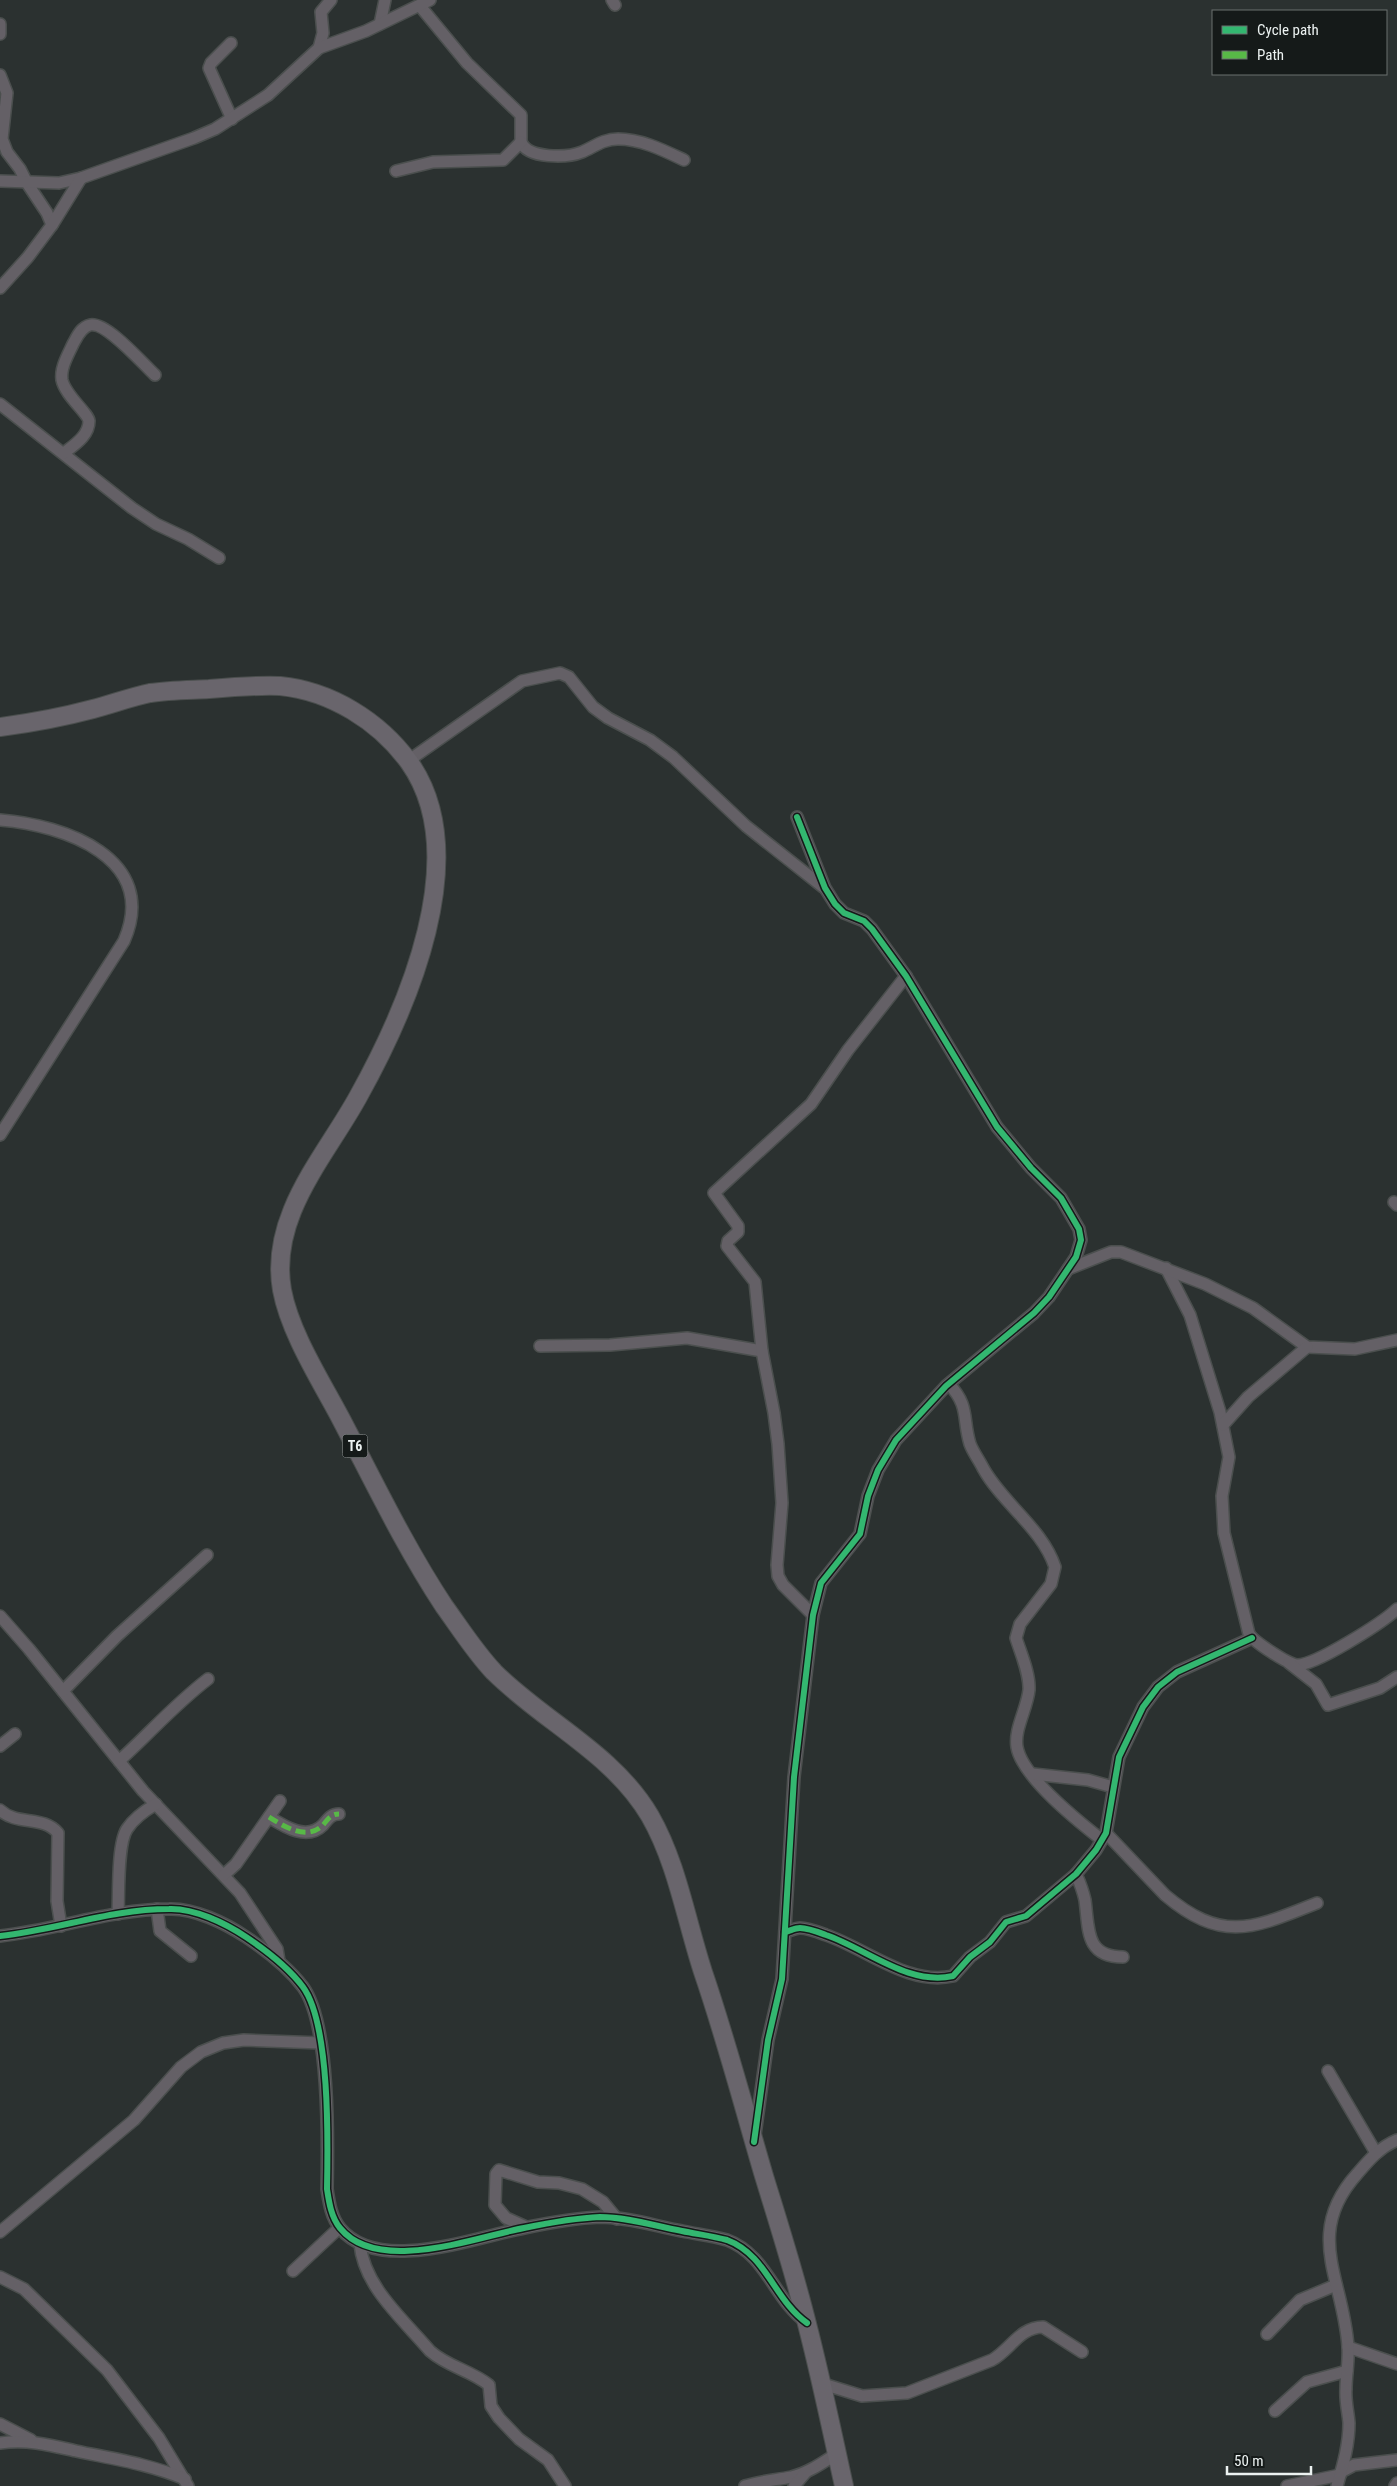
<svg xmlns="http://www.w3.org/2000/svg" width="1397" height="2486" font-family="'Roboto Condensed',sans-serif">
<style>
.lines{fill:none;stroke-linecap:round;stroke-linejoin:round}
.minor-casing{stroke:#4b4f4e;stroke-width:14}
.highway-casing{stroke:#4b4f4e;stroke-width:20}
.minor{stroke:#646066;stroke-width:11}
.highway{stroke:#69656c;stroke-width:18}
.quiet{stroke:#58b947;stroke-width:5;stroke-dasharray:10 5;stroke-linecap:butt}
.cycleway-casing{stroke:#151a19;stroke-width:9}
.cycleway{stroke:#33b770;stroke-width:6}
.labels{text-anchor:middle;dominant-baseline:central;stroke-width:5;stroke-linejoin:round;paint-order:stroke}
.shield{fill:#151a19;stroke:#acb1b0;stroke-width:1}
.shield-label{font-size:14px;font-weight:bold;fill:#ecf2f1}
</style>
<rect width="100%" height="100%" fill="#2b3130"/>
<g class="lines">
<defs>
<g id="minor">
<path d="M 612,0 L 615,5"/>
<path d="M 420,6 L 467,63 L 521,115 L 521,142 C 528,159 567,158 582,152 C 594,147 603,139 618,139 C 641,139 663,150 684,160"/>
<path d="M 0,24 L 0,34"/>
<path d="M 380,24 L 385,0"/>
<path d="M 231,43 L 211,63 L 209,68 L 232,119"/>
<path d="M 319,48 L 323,33 L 321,12 L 331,0"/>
<path d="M 0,75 L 7,93 L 2,139 L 7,152 L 20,169 L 27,183 L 47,213 L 52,225"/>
<path d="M 396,171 L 433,162 L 503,160 L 521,142"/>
<path d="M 0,181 L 59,183 L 81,178 L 194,138 L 215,129 L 268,95 L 319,48 L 366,31 L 430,0"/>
<path d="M 0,288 L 28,257 L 52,225 L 81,178"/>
<path d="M 0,404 L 132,508 L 156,524 L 188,539 L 219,558"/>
<path d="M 64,453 C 74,445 89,436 89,421 C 88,413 65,395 62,380 C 60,368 68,355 73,344 C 77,337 81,327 90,325 C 106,321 142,363 155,375"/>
<path d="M 408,761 L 522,681 L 560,673 L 569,677 L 593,707 L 608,718 L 650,740 L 673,757 L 746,826 L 823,887"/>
<path d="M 0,820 C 64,825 160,858 124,941 L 0,1135"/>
<path d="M 1394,1202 L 1397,1205"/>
<path d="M 1166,1268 L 1190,1315 L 1220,1412 L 1229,1457 L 1222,1496 L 1224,1533 L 1249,1634 C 1254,1642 1288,1664 1297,1665 C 1316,1665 1382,1623 1397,1609"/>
<path d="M 1068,1269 L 1111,1252 L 1121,1252 L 1205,1284 L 1253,1308 L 1307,1347 L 1355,1349 L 1397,1340"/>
<path d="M 540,1346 L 610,1345 L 687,1338 L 762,1351"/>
<path d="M 949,1384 C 970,1407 962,1417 970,1444 C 973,1452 979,1460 983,1468 C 1003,1504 1042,1528 1055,1567 L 1051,1584 L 1020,1624 L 1016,1638 C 1021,1654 1030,1674 1029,1690 C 1027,1709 1014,1729 1017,1747 C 1022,1777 1079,1822 1102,1840"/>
<path d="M 1223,1425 L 1248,1397 L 1307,1347"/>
<path d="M 813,1615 L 783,1585 L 778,1576 L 777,1565 L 782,1503 L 778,1444 L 774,1413 L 762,1351 L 755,1282 L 727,1246 L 728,1241 L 738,1232 L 738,1226 L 714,1193 L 811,1104 L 848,1050 L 906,976"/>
<path d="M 0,1616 L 29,1649 L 143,1791 L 240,1893 L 277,1949 L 279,1961"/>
<path d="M 1289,1663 L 1316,1684 L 1328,1705 L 1380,1688 L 1397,1677"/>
<path d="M 63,1691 L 117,1636 L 207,1555"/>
<path d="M 0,1746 L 15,1734"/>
<path d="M 119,1761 C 149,1734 175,1704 208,1679"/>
<path d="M 1033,1774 L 1088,1780 L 1113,1787"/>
<path d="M 0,1810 C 17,1826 43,1815 58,1833 L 57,1901 L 61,1926"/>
<path d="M 269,1817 C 285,1827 307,1841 323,1825 C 328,1819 331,1814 339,1814"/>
<path d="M 1106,1833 L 1165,1895 C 1223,1944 1254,1928 1317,1903"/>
<path d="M 1076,1874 C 1080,1883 1083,1891 1085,1900 C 1089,1929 1085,1957 1123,1957"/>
<path d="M 224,1875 L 236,1864 L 280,1801"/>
<path d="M 157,1909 L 160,1931 L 191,1956"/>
<path d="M 118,1914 C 119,1895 117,1844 127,1829 C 134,1818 144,1811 156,1804"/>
<path d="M 785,1932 C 790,1931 795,1928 800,1928 C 808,1928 818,1932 826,1935 C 867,1949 908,1986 953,1976 L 970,1957 L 990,1942 L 1006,1922 L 1026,1916 L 1076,1874 L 1096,1850 L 1106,1833 L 1119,1757 L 1143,1707 L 1158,1687 L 1177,1672 L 1252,1638"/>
<path d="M 0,1936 C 57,1930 111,1909 169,1909 C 194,1908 225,1923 246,1937 C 267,1951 288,1967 303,1987 C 330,2024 328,2141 327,2189 C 329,2202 331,2217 340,2228 C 378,2275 476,2237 524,2228 C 548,2223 576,2218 600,2217 C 627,2217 655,2226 682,2231 C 696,2234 713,2236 727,2240 C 767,2255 774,2300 807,2323"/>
<path d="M 1328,2071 L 1376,2153"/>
<path d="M 755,2135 L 768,2040 L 782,1979 L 794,1777 L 813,1615 L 821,1583 L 860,1534 L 868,1496 L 878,1470 L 896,1440 L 946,1386 L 1034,1313 L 1049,1297 L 1076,1257 L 1081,1240 L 1079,1229 L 1061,1198 L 1031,1168 L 997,1127 L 906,976 L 872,929 L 864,921 L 844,913 L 835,904 L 825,888 L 797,817"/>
<path d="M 526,2227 L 506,2218 L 495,2205 L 496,2174 L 499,2170 L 538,2182 L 559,2183 L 582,2189 L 603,2202 L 617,2219"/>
<path d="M 0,2232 L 134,2120 L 181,2067 L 201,2052 L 223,2043 L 244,2040 L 321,2043"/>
<path d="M 360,2244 C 364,2287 404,2320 430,2351 C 448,2367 470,2370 489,2385 L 491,2406 L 499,2418 L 519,2439 L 548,2460 L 565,2486"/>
<path d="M 293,2271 L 339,2228"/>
<path d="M 0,2277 L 24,2289 L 107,2370 L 159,2438 L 188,2486"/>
<path d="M 1267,2334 L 1300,2300 L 1336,2285"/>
<path d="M 1348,2347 L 1397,2364"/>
<path d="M 820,2383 L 862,2396 L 907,2393 L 992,2360 C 1010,2350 1020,2327 1043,2327 L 1082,2352"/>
<path d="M 1275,2411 L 1307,2382 L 1347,2371"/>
<path d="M 0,2424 L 31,2440"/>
<path d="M 0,2443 C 27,2439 50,2445 76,2451 C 114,2459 149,2464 185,2479"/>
<path d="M 1341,2472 L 1354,2465 L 1397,2460"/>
<path d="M 745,2486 C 760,2481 776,2480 791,2477 C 808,2473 822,2463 836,2454"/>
<path d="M 794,2486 L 806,2472"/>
<path d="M 1287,2486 L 1340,2475"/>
<path d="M 1337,2486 C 1343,2465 1349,2445 1349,2423 C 1348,2411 1345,2400 1346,2389 C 1346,2375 1349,2361 1348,2347 C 1344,2280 1303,2234 1357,2174 C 1369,2160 1380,2147 1397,2140"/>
<path d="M 1395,2486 L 1397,2483"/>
</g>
<path id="highway" d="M 0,727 C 31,723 63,717 93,709 C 112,704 131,697 150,693 C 169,690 190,690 209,689 C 233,687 257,685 280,686 C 331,691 379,721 409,762 C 475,855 407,1009 358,1097 C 325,1157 269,1216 282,1290 C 290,1333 321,1381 341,1419 C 374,1482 405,1547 444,1606 C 460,1628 475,1652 494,1672 C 544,1722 613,1753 650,1816 C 677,1863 686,1920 703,1972 C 726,2039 744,2108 764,2176 C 779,2225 795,2275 807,2324 C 821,2378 832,2432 844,2486"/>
</defs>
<!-- minor casing -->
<use href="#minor" class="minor-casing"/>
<!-- highway casing -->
<use href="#highway" class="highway-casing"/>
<!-- minor -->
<use href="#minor" class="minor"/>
<!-- highway -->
<use href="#highway" class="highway"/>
<!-- quiet -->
<path class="quiet" d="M 269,1817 C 285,1827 307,1841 323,1825 C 328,1819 331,1814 339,1814"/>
<defs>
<g id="cycleway">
<path d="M 785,1932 C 790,1931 795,1928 800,1928 C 808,1928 818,1932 826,1935 C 867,1949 908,1986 953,1976 L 970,1957 L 990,1942 L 1006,1922 L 1026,1916 L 1076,1874 L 1096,1850 L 1106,1833 L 1119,1757 L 1143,1707 L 1158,1687 L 1177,1672 L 1252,1638"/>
<path d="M 0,1936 C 57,1930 111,1909 169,1909 C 194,1908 225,1923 246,1937 C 267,1951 288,1967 303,1987 C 330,2024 328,2141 327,2189 C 329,2202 331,2217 340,2228 C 378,2275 476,2237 524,2228 C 548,2223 576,2218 600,2217 C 627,2217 655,2226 682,2231 C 696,2234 713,2236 727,2240 C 767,2255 774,2300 807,2323"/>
<path d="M 754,2142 L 768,2040 L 782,1979 L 794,1777 L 813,1615 L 821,1583 L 860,1534 L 868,1496 L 878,1470 L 896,1440 L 946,1386 L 1034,1313 L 1049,1297 L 1076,1257 L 1081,1240 L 1079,1229 L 1061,1198 L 1031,1168 L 997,1127 L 906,976 L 872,929 L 864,921 L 844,913 L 835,904 L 825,888 L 797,817"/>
</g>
</defs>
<!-- cycleway casing -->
<use href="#cycleway" class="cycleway-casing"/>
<!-- cycleway -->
<use href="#cycleway" class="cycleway"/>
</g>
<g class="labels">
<!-- shield labels -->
<rect class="shield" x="342.5" y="1434.5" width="25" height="23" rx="4"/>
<g class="shield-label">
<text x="355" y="1446">T6</text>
</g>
</g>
<!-- legend -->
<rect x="1212" y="10" width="175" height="65" fill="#151a19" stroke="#6b706f"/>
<rect x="1222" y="26" width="25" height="8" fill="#33b770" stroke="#6b706f"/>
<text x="1257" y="35" font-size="15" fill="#ecf2f1">Cycle path</text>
<rect x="1222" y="51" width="25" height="8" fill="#58b947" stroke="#6b706f"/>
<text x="1257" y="60" font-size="15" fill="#ecf2f1">Path</text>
<!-- scale -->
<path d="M1227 2466v8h84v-8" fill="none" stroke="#ecf2f1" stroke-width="2.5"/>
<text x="1234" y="2466" font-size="15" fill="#ecf2f1" stroke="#151a19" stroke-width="4" paint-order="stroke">50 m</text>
</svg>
